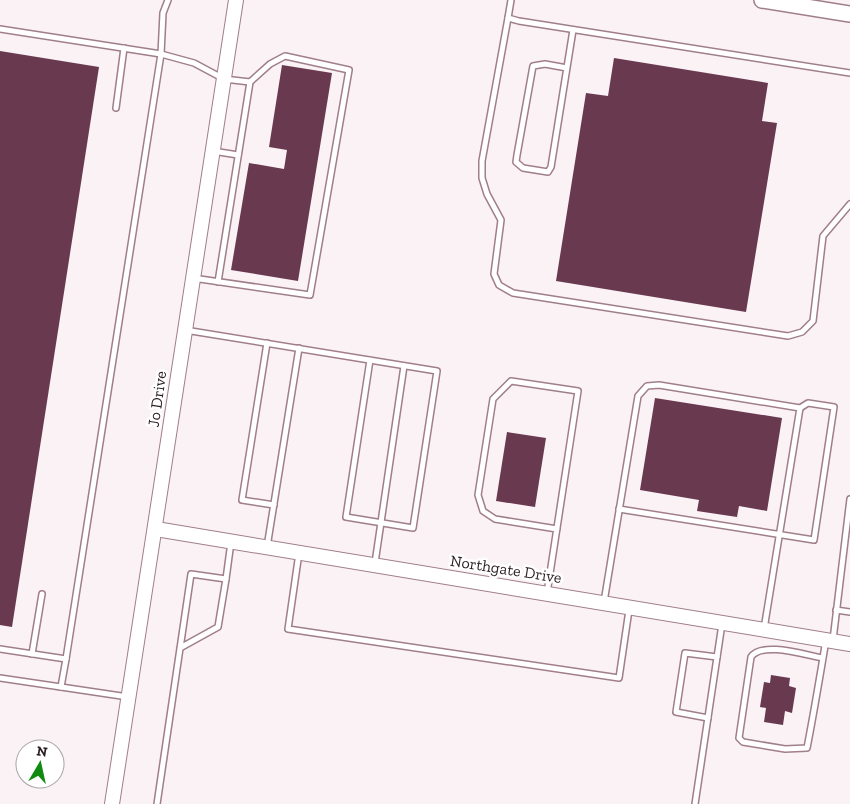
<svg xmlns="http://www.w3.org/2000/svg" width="850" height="804" font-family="'Zilla Slab',serif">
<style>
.building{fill:#69394f}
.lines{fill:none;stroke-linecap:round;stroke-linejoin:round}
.service-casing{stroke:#a07e8b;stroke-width:8}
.tertiary-casing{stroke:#a07e8b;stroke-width:16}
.secondary-casing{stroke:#a07e8b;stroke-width:18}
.service{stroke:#fff;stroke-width:5}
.tertiary{stroke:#fff;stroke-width:14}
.secondary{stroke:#fff;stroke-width:15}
.labels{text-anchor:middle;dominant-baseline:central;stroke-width:5;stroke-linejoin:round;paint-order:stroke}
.street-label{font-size:16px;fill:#2b1e23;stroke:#fff}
</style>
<rect width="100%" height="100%" fill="#faf2f5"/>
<!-- building -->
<g class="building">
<path d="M 0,51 L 99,67 L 12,627 L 0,625 Z"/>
<path d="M 614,58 L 768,83 L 762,121 L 777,123 L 746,312 L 556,281 L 586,93 L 608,96 Z"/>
<path d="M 282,65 L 332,73 L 298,281 L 231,270 L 249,163 L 284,169 L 287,150 L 269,147 Z"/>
<path d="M 655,398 L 782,418 L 767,511 L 739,506 L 737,517 L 697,511 L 699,500 L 640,490 Z"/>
<path d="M 507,432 L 546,438 L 535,507 L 496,501 Z"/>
<path d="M 771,675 L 790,678 L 789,686 L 796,688 L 792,713 L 785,711 L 783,725 L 764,722 L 766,708 L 760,707 L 764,682 L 770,683 Z"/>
</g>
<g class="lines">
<defs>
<g id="service">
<path d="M 511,0 L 508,18 L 519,21 L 850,73"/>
<path d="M 508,18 L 482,161 L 482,178 L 487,194 L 501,220 L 494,274 L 499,285 L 513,293 L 788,336 L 802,332 L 813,321 L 823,236 L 850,204"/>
<path d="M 0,29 L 161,54 L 194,63 L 224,79 L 250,82"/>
<path d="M 567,68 L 545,64 L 533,66 L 517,155 L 516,162 L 523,168 L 548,172 L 551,167 L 573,30"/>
<path d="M 116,108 L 124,48"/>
<path d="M 213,151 L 238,155"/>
<path d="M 193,278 L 310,295 L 349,70 L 285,56 L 270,64 L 250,82 L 218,282"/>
<path d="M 185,330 L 437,371 L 413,528 L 346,517 L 370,360"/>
<path d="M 267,343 L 242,500 L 274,505"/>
<path d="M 619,509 L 814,540 L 834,407 L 808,403 L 800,408"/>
<path d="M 267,547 L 299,348"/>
<path d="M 299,553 L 288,629 L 619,678 L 629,610"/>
<path d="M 375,563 L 404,366"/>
<path d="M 226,579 L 231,542"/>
<path d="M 547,593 L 578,391 L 511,381 L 493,399 L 478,495 L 483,511 L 495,519 L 557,529"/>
<path d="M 604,602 L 638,396 L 647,386 L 659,385 L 800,408 L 764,629"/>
<path d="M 836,610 L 850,612"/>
<path d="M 833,640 L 850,499"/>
<path d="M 0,649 L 66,659 L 161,54 L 163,13 L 168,0"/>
<path d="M 32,654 L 42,594"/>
<path d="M 823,658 C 805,655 762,641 751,657 L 739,738 L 743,742 L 785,749 L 807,748 C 814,712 820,676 826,640"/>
<path d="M 0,678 L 61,687 L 66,659"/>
<path d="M 61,687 L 128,697"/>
<path d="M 708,718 L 676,712 L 685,653 L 717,657"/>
<path d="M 157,804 L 191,574 L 226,579 L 218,627 L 180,648"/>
<path d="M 695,804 L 722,624"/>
</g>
<g id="tertiary">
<path d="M 156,529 L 850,644"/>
<path d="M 112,804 L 236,0"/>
</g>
<path id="secondary" d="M 762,0 L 850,14"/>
</defs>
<!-- service casing -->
<use href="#service" class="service-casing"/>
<!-- tertiary casing -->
<use href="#tertiary" class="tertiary-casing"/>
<!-- secondary casing -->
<use href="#secondary" class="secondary-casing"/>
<!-- service -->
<use href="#service" class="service"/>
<!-- tertiary -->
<use href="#tertiary" class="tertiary"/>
<!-- secondary -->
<use href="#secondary" class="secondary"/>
</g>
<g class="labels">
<!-- street labels -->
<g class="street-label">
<text transform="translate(157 399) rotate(-82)">Jo Drive</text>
<text transform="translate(506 569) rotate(9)">Northgate Drive</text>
</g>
</g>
<!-- north arrow -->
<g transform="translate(40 764) rotate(9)"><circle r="24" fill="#ffffff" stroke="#aaa5a7"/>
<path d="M0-4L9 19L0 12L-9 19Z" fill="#108a11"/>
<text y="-8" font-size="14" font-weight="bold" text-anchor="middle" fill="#2b1e23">N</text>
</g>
</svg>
